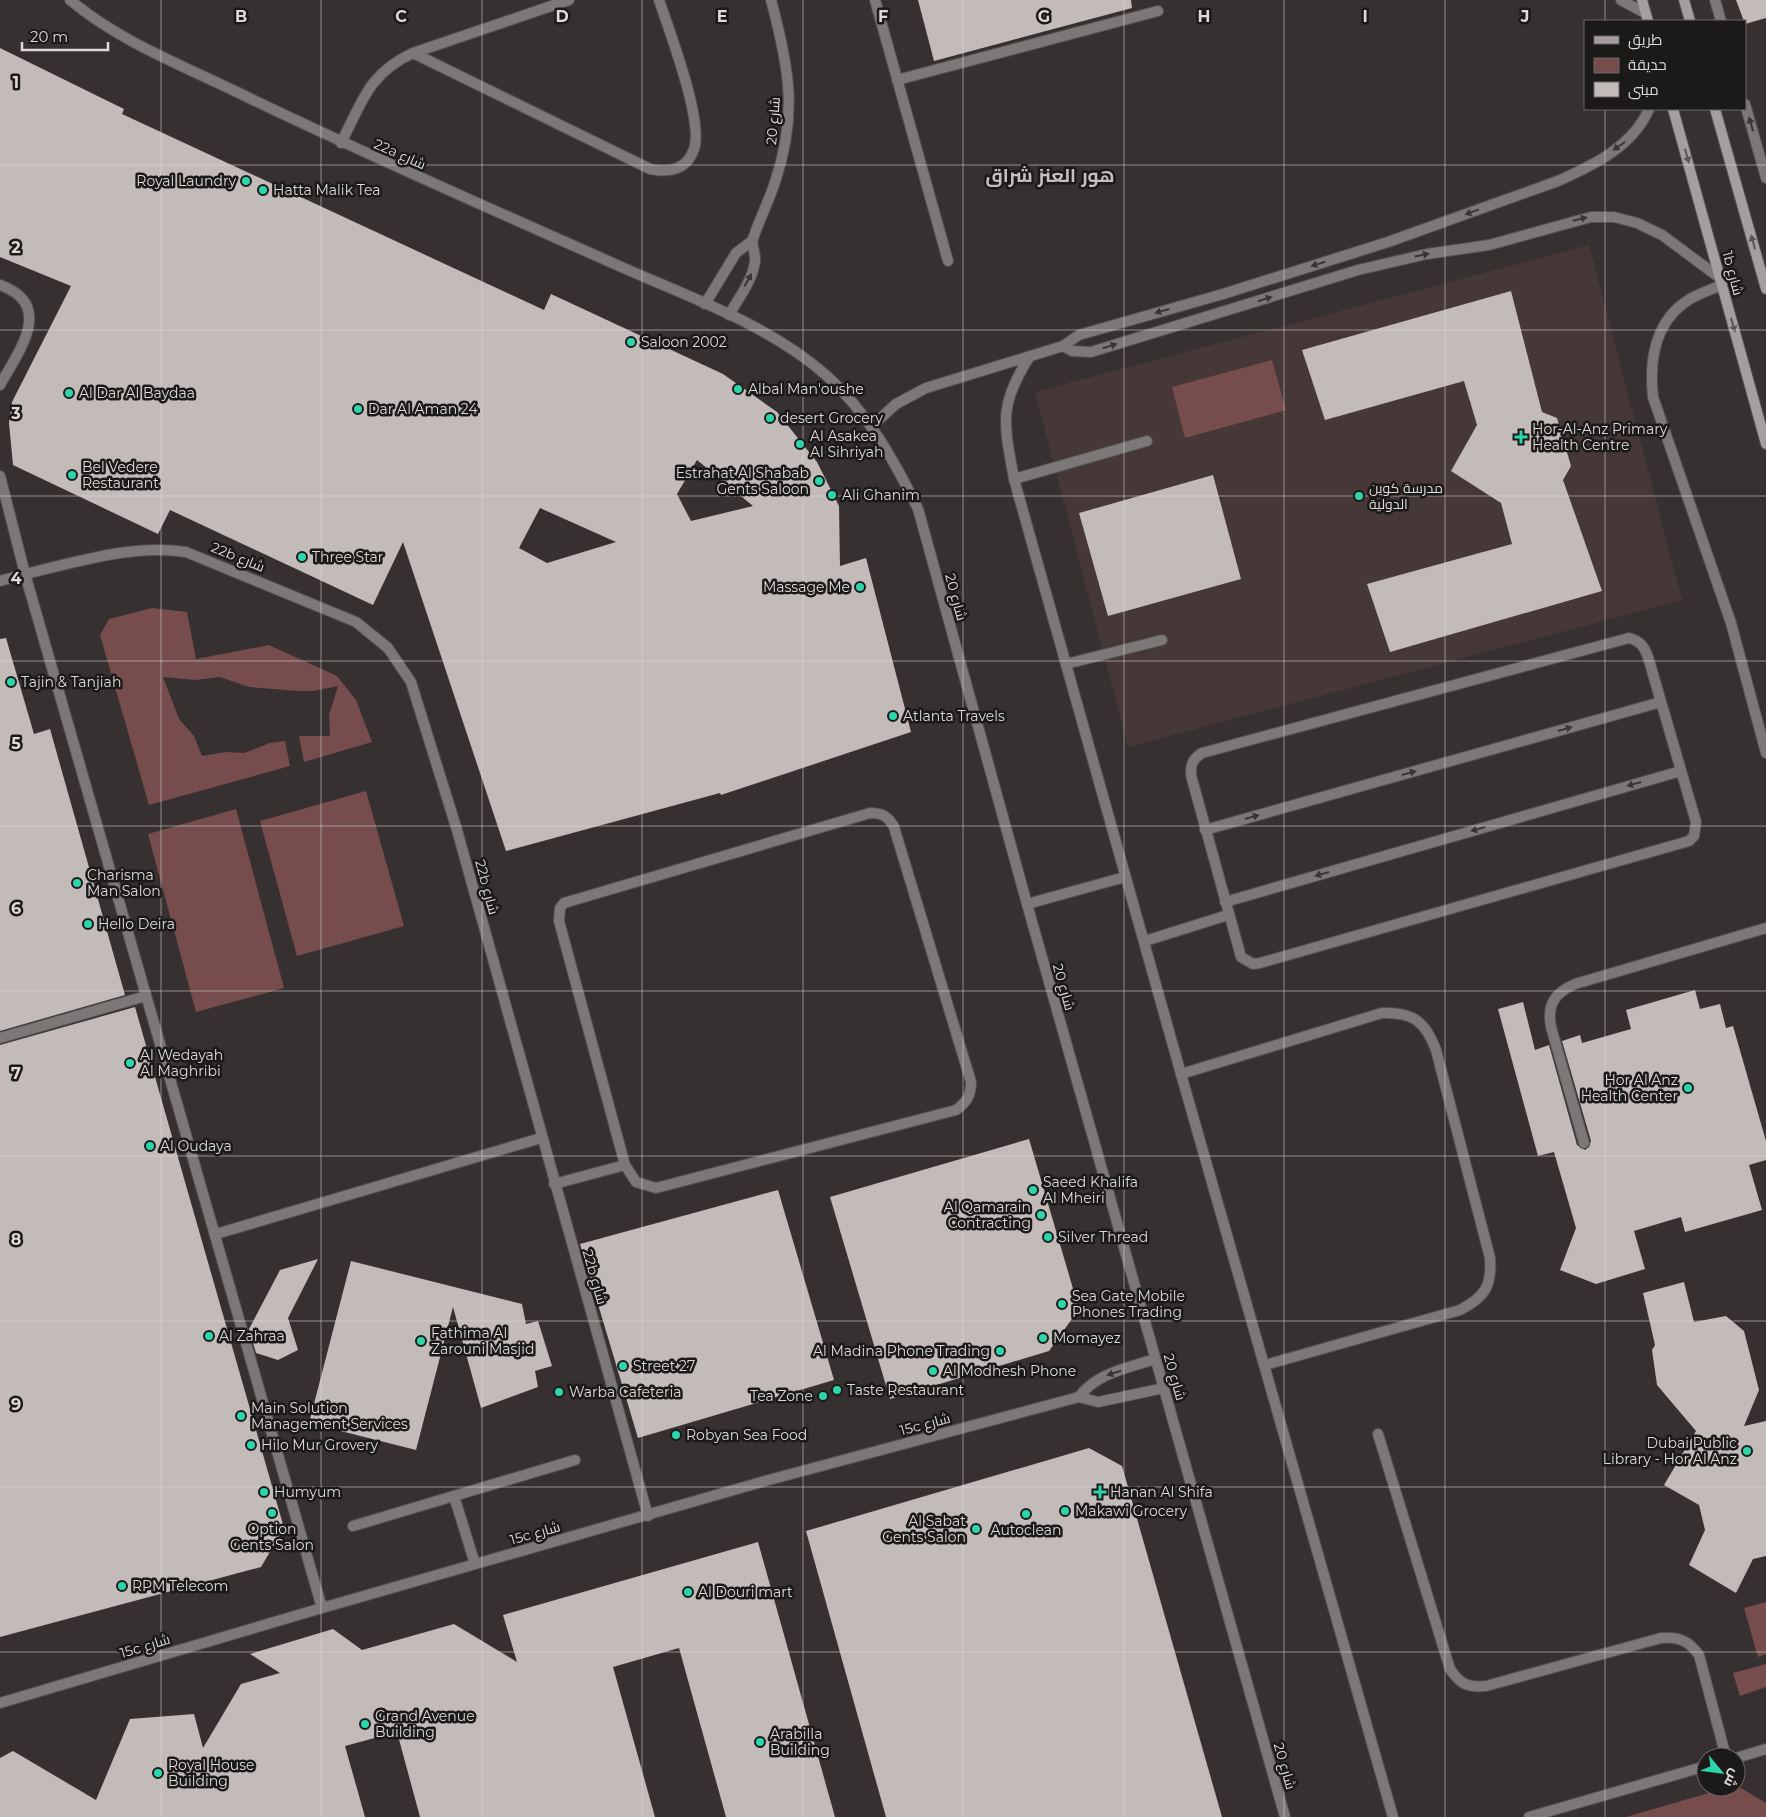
<svg xmlns="http://www.w3.org/2000/svg" width="1766" height="1817" font-family="Montserrat,Cairo,sans-serif">
<style>
.built{fill:#453837}
.green{fill:#764d4c}
.building{fill:#c3bbba;fill-rule:evenodd}
.lines{fill:none;stroke-linecap:round;stroke-linejoin:round}
.lane-casing{stroke:#554f4f;stroke-width:12}
.street-casing{stroke:#554f4f;stroke-width:12}
.secondary-casing{stroke:#554f4f;stroke-width:12}
.lane{stroke:#7b7877;stroke-width:10}
.street{stroke:#7b7877;stroke-width:10}
.secondary{stroke:#a49e9e;stroke-width:10}
.oneway{fill:#383635}
.oneway2{fill:#595555}
.grid{fill:none;stroke:#dfdada;stroke-width:1;stroke-opacity:0.55}
.poi-dot{fill:#2cd5ab;stroke:#1c1919;stroke-width:2}
.labels{text-anchor:middle;dominant-baseline:central;stroke-width:5;stroke-linejoin:round;paint-order:stroke}
.street-label{font-size:14px;fill:#dfdada;stroke:#1c1919}
.poi-label{font-size:14px;fill:#dfdada;stroke:#1c1919;text-anchor:start}
.district-label{font-size:19px;font-weight:bold;fill:#c7bebe;stroke:#1c1919}
.grid-label{font-size:16px;text-anchor:middle;font-weight:bold;fill:#dfdada;stroke:#1c1919;stroke-width:5;stroke-linejoin:round;paint-order:stroke}
</style>
<rect width="100%" height="100%" fill="#373030"/>
<!-- built -->
<path class="built" d="M 1589,245 L 1682,600 L 1128,747 L 1035,392 Z"/>
<!-- green -->
<g class="green">
<path d="M 1272,360 L 1286,410 L 1185,438 L 1172,387 Z"/>
<path d="M 152,608 L 187,612 L 196,659 L 269,645 L 337,676 L 356,700 L 372,742 L 304,762 L 299,736 L 330,736 L 329,715 L 338,686 L 313,691 L 298,691 L 249,687 L 220,677 L 195,680 L 163,677 L 179,719 L 194,736 L 202,756 L 226,752 L 244,753 L 270,743 L 285,741 L 290,766 L 149,805 L 100,635 L 109,619 Z"/>
<path d="M 366,791 L 404,926 L 297,956 L 260,821 Z"/>
<path d="M 236,809 L 284,988 L 196,1012 L 148,834 Z"/>
<path d="M 1766,1602 L 1766,1654 L 1758,1657 L 1744,1608 Z"/>
<path d="M 1766,1664 L 1766,1687 L 1740,1696 L 1733,1673 Z"/>
<path d="M 1741,1788 L 1766,1803 L 1766,1817 L 1626,1817 L 1719,1790 L 1721,1794 Z"/>
</g>
<!-- building -->
<g class="building">
<path d="M 918,0 L 1131,0 L 1132,8 L 934,61 Z"/>
<path d="M 1736,0 L 1766,0 L 1766,18 L 1745,24 Z"/>
<path d="M 0,48 L 124,109 L 122,114 L 544,310 L 551,294 L 723,374 L 777,412 L 817,462 L 839,506 L 840,566 L 866,558 L 911,732 L 721,795 L 720,793 L 506,851 L 403,542 L 373,605 L 170,510 L 158,534 L 13,465 L 9,423 L 12,402 L 71,286 L 0,257 ZM 697,460 L 753,506 L 691,521 L 677,494 ZM 540,508 L 616,542 L 547,563 L 519,548 Z"/>
<path d="M 1511,291 L 1542,412 L 1557,418 L 1571,466 L 1563,480 L 1602,591 L 1390,652 L 1367,584 L 1512,544 L 1501,503 L 1451,471 L 1477,425 L 1464,381 L 1325,420 L 1302,350 Z"/>
<path d="M 1213,475 L 1241,579 L 1108,616 L 1079,513 Z"/>
<path d="M 6,638 L 34,734 L 50,729 L 125,995 L 0,1031 L 0,639 Z"/>
<path d="M 1695,990 L 1700,1009 L 1720,1004 L 1726,1028 L 1733,1026 L 1766,1141 L 1766,1160 L 1749,1165 L 1762,1210 L 1685,1232 L 1681,1217 L 1634,1231 L 1645,1269 L 1596,1284 L 1560,1270 L 1576,1228 L 1554,1152 L 1538,1156 L 1498,1009 L 1523,1002 L 1535,1050 L 1549,1045 L 1577,1145 L 1585,1150 L 1589,1147 L 1591,1141 L 1562,1041 L 1580,1035 L 1582,1043 L 1631,1029 L 1626,1010 Z"/>
<path d="M 135,1007 L 284,1528 L 261,1567 L 0,1637 L 0,1045 Z"/>
<path d="M 1029,1139 L 1079,1309 L 1049,1351 L 890,1399 L 830,1197 Z"/>
<path d="M 778,1190 L 834,1380 L 638,1438 L 580,1244 Z"/>
<path d="M 318,1259 L 288,1318 L 298,1350 L 278,1360 L 256,1353 L 249,1329 L 280,1270 Z"/>
<path d="M 351,1261 L 522,1304 L 526,1324 L 538,1321 L 552,1366 L 535,1371 L 538,1387 L 481,1408 L 453,1307 L 416,1450 L 309,1423 Z"/>
<path d="M 1684,1282 L 1694,1322 L 1726,1316 L 1744,1331 L 1759,1390 L 1744,1426 L 1766,1421 L 1766,1556 L 1753,1559 L 1736,1593 L 1689,1565 L 1705,1530 L 1699,1505 L 1664,1485 L 1696,1431 L 1657,1385 L 1652,1350 L 1655,1345 L 1643,1293 Z"/>
<path d="M 1089,1448 L 1122,1466 L 1222,1817 L 886,1817 L 806,1531 Z"/>
<path d="M 758,1542 L 835,1817 L 726,1817 L 679,1648 L 613,1667 L 655,1817 L 420,1817 L 397,1732 L 345,1746 L 365,1817 L 0,1817 L 0,1758 L 13,1751 L 96,1800 L 130,1719 L 194,1714 L 203,1748 L 241,1684 L 280,1673 L 250,1654 L 333,1629 L 362,1650 L 454,1624 L 517,1662 L 503,1615 Z"/>
</g>
<g class="lines">
<defs>
<g id="lane">
<path d="M 875,0 L 948,261"/>
<path d="M 1621,0 L 1645,13"/>
<path d="M 1715,0 L 1721,21"/>
<path d="M 413,53 L 650,169 C 669,173 687,170 694,149 C 704,122 669,30 659,0"/>
<path d="M 897,80 L 1158,11"/>
<path d="M 1745,104 L 1766,178"/>
<path d="M 341,143 C 362,102 369,73 413,53 L 569,0"/>
<path d="M 0,285 C 55,305 19,351 0,385"/>
<path d="M 1722,285 C 1712,289 1700,293 1690,299 C 1655,320 1649,360 1653,397 L 1731,623 L 1766,753"/>
<path d="M 1030,356 C 998,405 1004,424 1014,479 L 1181,1074 L 1393,1817"/>
<path d="M 1014,479 L 1147,441"/>
<path d="M 0,581 L 25,574"/>
<path d="M 1629,638 C 1640,641 1644,646 1648,657 L 1696,822 L 1694,836 L 1689,841 L 1260,963 L 1253,964 L 1241,957 L 1192,779 C 1189,767 1192,759 1202,753 Z"/>
<path d="M 1066,664 L 1162,640"/>
<path d="M 870,813 C 882,813 888,816 894,827 L 971,1082 C 971,1095 967,1102 956,1110 L 656,1188 L 636,1182 L 625,1165 L 559,921 L 560,908 L 564,903 Z"/>
<path d="M 1205,830 L 1661,702"/>
<path d="M 1225,902 L 1681,771"/>
<path d="M 1027,904 L 1125,877"/>
<path d="M 1145,941 L 1228,915"/>
<path d="M 0,1038 L 146,996"/>
<path d="M 1181,1074 L 1382,1013 C 1413,1012 1425,1021 1436,1050 L 1490,1258 C 1492,1286 1485,1297 1460,1310 L 1265,1365"/>
<path d="M 1584,1143 L 1551,1027 C 1547,1005 1554,993 1575,984 L 1766,928"/>
<path d="M 554,1184 L 625,1165"/>
<path d="M 216,1234 L 541,1138"/>
<path d="M 1378,1434 L 1450,1669 C 1460,1684 1468,1688 1486,1686 L 1661,1638 C 1679,1637 1688,1640 1699,1655 L 1726,1757"/>
<path d="M 454,1496 L 475,1564"/>
<path d="M 353,1526 L 575,1460"/>
<path d="M 1736,1758 L 1766,1749"/>
<path d="M 1529,1817 L 1706,1766"/>
</g>
<g id="street">
<path d="M 70,0 C 120,42 184,66 243,95 C 369,156 498,212 626,269 C 694,299 771,326 827,376 C 867,412 894,460 918,509 L 1027,904 L 1285,1817"/>
<path d="M 705,304 L 736,253 L 752,241"/>
<path d="M 729,315 C 738,299 753,280 755,261 C 756,254 751,245 753,239 C 759,220 769,201 775,182 C 798,114 789,67 771,0"/>
<path d="M 1063,346 L 1072,351 L 1091,352 L 1358,270 L 1427,254 L 1489,245 L 1591,217 L 1614,217 L 1637,223 L 1662,235 L 1720,278"/>
<path d="M 872,426 L 896,404 L 926,388 L 1063,346 L 1079,335 L 1223,294 L 1388,242 L 1558,181 C 1594,165 1633,146 1649,109"/>
<path d="M 0,476 L 25,574 L 322,1608"/>
<path d="M 25,574 C 78,562 131,544 186,552 L 356,622 L 388,648 L 411,682 L 457,830 L 648,1516"/>
<path d="M 1079,1397 C 1096,1373 1128,1368 1155,1359"/>
<path d="M 0,1703 L 322,1608 L 765,1481 L 1079,1397 L 1098,1402 L 1164,1388"/>
</g>
<g id="secondary">
<path d="M 1642,0 L 1648,21"/>
<path d="M 1684,0 L 1690,21"/>
<path d="M 1673,109 L 1766,444"/>
<path d="M 1715,109 L 1766,289"/>
</g>
</defs>
<!-- lane casing -->
<use href="#lane" class="lane-casing"/>
<!-- street casing -->
<use href="#street" class="street-casing"/>
<!-- secondary casing -->
<use href="#secondary" class="secondary-casing"/>
<!-- lane -->
<use href="#lane" class="lane"/>
<!-- street -->
<use href="#street" class="street"/>
<!-- secondary -->
<use href="#secondary" class="secondary"/>
</g>
<!-- one-way arrows -->
<defs><path id="oneway-solid" d="M-6-.8H1V-3.2L6.5 0L1 3.2V.8H-6Z" transform="scale(1.25)"/></defs>
<g class="oneway">
<use href="#oneway-solid" transform="translate(1751 124) rotate(-106)"/>
<use href="#oneway-solid" transform="translate(1619 146) rotate(145)"/>
<use href="#oneway-solid" transform="translate(1472 212) rotate(160)"/>
<use href="#oneway-solid" transform="translate(1580 219) rotate(-13)"/>
<use href="#oneway-solid" transform="translate(1422 255) rotate(-11)"/>
<use href="#oneway-solid" transform="translate(1318 264) rotate(163)"/>
<use href="#oneway-solid" transform="translate(748 280) rotate(-61)"/>
<use href="#oneway-solid" transform="translate(1265 299) rotate(-17)"/>
<use href="#oneway-solid" transform="translate(1162 311) rotate(164)"/>
<use href="#oneway-solid" transform="translate(1110 346) rotate(-17)"/>
<use href="#oneway-solid" transform="translate(1565 729) rotate(-16)"/>
<use href="#oneway-solid" transform="translate(1409 773) rotate(-16)"/>
<use href="#oneway-solid" transform="translate(1634 784) rotate(164)"/>
<use href="#oneway-solid" transform="translate(1252 817) rotate(-16)"/>
<use href="#oneway-solid" transform="translate(1478 829) rotate(164)"/>
<use href="#oneway-solid" transform="translate(1322 874) rotate(164)"/>
<use href="#oneway-solid" transform="translate(1114 1373) rotate(162)"/>
</g>
<g class="oneway2">
<use href="#oneway-solid" transform="translate(1687 156) rotate(74)"/>
<use href="#oneway-solid" transform="translate(1753 242) rotate(-106)"/>
<use href="#oneway-solid" transform="translate(1733 325) rotate(74)"/>
</g>
<!-- grid -->
<path class="grid" d="M 161,0 L 161,1817M 321,0 L 321,1817M 482,0 L 482,1817M 642,0 L 642,1817M 803,0 L 803,1817M 963,0 L 963,1817M 1124,0 L 1124,1817M 1284,0 L 1284,1817M 1445,0 L 1445,1817M 1605,0 L 1605,21M 1605,109 L 1605,1817M 0,165 L 1766,165M 0,330 L 1766,330M 0,496 L 1766,496M 0,661 L 1766,661M 0,826 L 1766,826M 0,991 L 1766,991M 0,1156 L 1766,1156M 0,1321 L 1766,1321M 0,1487 L 1766,1487M 0,1652 L 1766,1652"/>
<!-- markers -->
<g class="poi-dot">
<circle cx="246" cy="181" r="5"/>
<circle cx="263" cy="190" r="5"/>
<circle cx="631" cy="342" r="5"/>
<circle cx="738" cy="389" r="5"/>
<circle cx="69" cy="393" r="5"/>
<circle cx="358" cy="409" r="5"/>
<circle cx="770" cy="418" r="5"/>
<path d="M1518.5 429.5h5v5h5v5h-5v5h-5v-5h-5v-5h5z"/>
<circle cx="800" cy="444" r="5"/>
<circle cx="72" cy="475" r="5"/>
<circle cx="819" cy="481" r="5"/>
<circle cx="832" cy="495" r="5"/>
<circle cx="1359" cy="496" r="5"/>
<circle cx="302" cy="557" r="5"/>
<circle cx="860" cy="587" r="5"/>
<circle cx="11" cy="682" r="5"/>
<circle cx="893" cy="716" r="5"/>
<circle cx="77" cy="883" r="5"/>
<circle cx="88" cy="924" r="5"/>
<circle cx="130" cy="1063" r="5"/>
<circle cx="1688" cy="1088" r="5"/>
<circle cx="150" cy="1146" r="5"/>
<circle cx="1033" cy="1190" r="5"/>
<circle cx="1041" cy="1215" r="5"/>
<circle cx="1048" cy="1237" r="5"/>
<circle cx="1062" cy="1304" r="5"/>
<circle cx="209" cy="1336" r="5"/>
<circle cx="1043" cy="1338" r="5"/>
<circle cx="421" cy="1341" r="5"/>
<circle cx="1000" cy="1351" r="5"/>
<circle cx="623" cy="1366" r="5"/>
<circle cx="933" cy="1371" r="5"/>
<circle cx="837" cy="1390" r="5"/>
<circle cx="559" cy="1392" r="5"/>
<circle cx="823" cy="1396" r="5"/>
<circle cx="241" cy="1416" r="5"/>
<circle cx="676" cy="1435" r="5"/>
<circle cx="251" cy="1445" r="5"/>
<circle cx="1747" cy="1451" r="5"/>
<circle cx="264" cy="1492" r="5"/>
<path d="M1097.5 1484.5h5v5h5v5h-5v5h-5v-5h-5v-5h5z"/>
<circle cx="1065" cy="1511" r="5"/>
<circle cx="272" cy="1513" r="5"/>
<circle cx="1026" cy="1514" r="5"/>
<circle cx="976" cy="1529" r="5"/>
<circle cx="122" cy="1586" r="5"/>
<circle cx="688" cy="1592" r="5"/>
<circle cx="365" cy="1724" r="5"/>
<circle cx="760" cy="1742" r="5"/>
<circle cx="158" cy="1773" r="5"/>
</g>
<g class="labels">
<!-- street labels -->
<g class="street-label">
<text transform="translate(773 121) rotate(-85)">شارع 20</text>
<text transform="translate(400 154) rotate(24)">22a شارع</text>
<text transform="translate(1733 273) rotate(75)">1b شارع</text>
<text transform="translate(238 557) rotate(22)">22b شارع</text>
<text transform="translate(956 597) rotate(75)">شارع 20</text>
<text transform="translate(487 887) rotate(75)">22b شارع</text>
<text transform="translate(1064 987) rotate(74)">شارع 20</text>
<text transform="translate(595 1277) rotate(74)">22b شارع</text>
<text transform="translate(1175 1377) rotate(74)">شارع 20</text>
<text transform="translate(925 1424) rotate(-15)">15c شارع</text>
<text transform="translate(535 1533) rotate(-16)">15c شارع</text>
<text transform="translate(145 1646) rotate(-17)">15c شارع</text>
<text transform="translate(1285 1766) rotate(74)">شارع 20</text>
</g>
<!-- poi labels -->
<g class="poi-label">
<text x="236" y="181" text-anchor="end">Royal Laundry</text>
<text x="273" y="190">Hatta Malik Tea</text>
<text x="641" y="342">Saloon 2002</text>
<text x="748" y="389">Albal Man'oushe</text>
<text x="79" y="393">Al Dar Al Baydaa</text>
<text x="368" y="409">Dar Al Aman 24</text>
<text x="780" y="418">desert Grocery</text>
<text x="1532" y="429">Hor-Al-Anz Primary<tspan x="1532" dy="16">Health Centre</tspan></text>
<text x="810" y="436">Al Asakea<tspan x="810" dy="16">Al Sihriyah</tspan></text>
<text x="82" y="467">Bel Vedere<tspan x="82" dy="16">Restaurant</tspan></text>
<text x="809" y="473" text-anchor="end">Estrahat Al Shabab<tspan x="809" dy="16">Gents Saloon</tspan></text>
<text x="1369" y="488">مدرسة كوين<tspan x="1369" dy="16">الدولية</tspan></text>
<text x="842" y="495">Ali Ghanim</text>
<text x="312" y="557">Three Star</text>
<text x="850" y="587" text-anchor="end">Massage Me</text>
<text x="21" y="682">Tajin &amp; Tanjiah</text>
<text x="903" y="716">Atlanta Travels</text>
<text x="87" y="875">Charisma<tspan x="87" dy="16">Man Salon</tspan></text>
<text x="98" y="924">Hello Deira</text>
<text x="140" y="1055">Al Wedayah<tspan x="140" dy="16">Al Maghribi</tspan></text>
<text x="1678" y="1080" text-anchor="end">Hor Al Anz<tspan x="1678" dy="16">Health Center</tspan></text>
<text x="160" y="1146">Al Oudaya</text>
<text x="1043" y="1182">Saeed Khalifa<tspan x="1043" dy="16">Al Mheiri</tspan></text>
<text x="1031" y="1207" text-anchor="end">Al Qamarain<tspan x="1031" dy="16">Contracting</tspan></text>
<text x="1058" y="1237">Silver Thread</text>
<text x="1072" y="1296">Sea Gate Mobile<tspan x="1072" dy="16">Phones Trading</tspan></text>
<text x="431" y="1333">Fathima Al<tspan x="431" dy="16">Zarouni Masjid</tspan></text>
<text x="219" y="1336">Al Zahraa</text>
<text x="1053" y="1338">Momayez</text>
<text x="990" y="1351" text-anchor="end">Al Madina Phone Trading</text>
<text x="633" y="1366">Street 27</text>
<text x="943" y="1371">Al Modhesh Phone</text>
<text x="847" y="1390">Taste Restaurant</text>
<text x="569" y="1392">Warba Cafeteria</text>
<text x="813" y="1396" text-anchor="end">Tea Zone</text>
<text x="251" y="1408">Main Solution<tspan x="251" dy="16">Management Services</tspan></text>
<text x="686" y="1435">Robyan Sea Food</text>
<text x="1737" y="1443" text-anchor="end">Dubai Public<tspan x="1737" dy="16">Library - Hor Al Anz</tspan></text>
<text x="261" y="1445">Hilo Mur Grovery</text>
<text x="274" y="1492">Humyum</text>
<text x="1110" y="1492">Hanan Al Shifa</text>
<text x="1075" y="1511">Makawi Grocery</text>
<text x="966" y="1521" text-anchor="end">Al Sabat<tspan x="966" dy="16">Gents Salon</tspan></text>
<text x="272" y="1529" text-anchor="middle">Option<tspan x="272" dy="16">Gents Salon</tspan></text>
<text x="1026" y="1530" text-anchor="middle">Autoclean</text>
<text x="132" y="1586">RPM Telecom</text>
<text x="698" y="1592">Al Douri mart</text>
<text x="375" y="1716">Grand Avenue<tspan x="375" dy="16">Building</tspan></text>
<text x="770" y="1734">Arabilla<tspan x="770" dy="16">Building</tspan></text>
<text x="168" y="1765">Royal House<tspan x="168" dy="16">Building</tspan></text>
</g>
<!-- district labels -->
<g class="district-label">
<text x="1050" y="175">هور العنز شراق</text>
</g>
</g>
<g class="grid-label">
<text x="241" y="22">B</text>
<text x="401" y="22">C</text>
<text x="562" y="22">D</text>
<text x="722" y="22">E</text>
<text x="883" y="22">F</text>
<text x="1044" y="22">G</text>
<text x="1204" y="22">H</text>
<text x="1365" y="22">I</text>
<text x="1525" y="22">J</text>
<text x="16" y="88">1</text>
<text x="16" y="253">2</text>
<text x="16" y="419">3</text>
<text x="16" y="584">4</text>
<text x="16" y="749">5</text>
<text x="16" y="914">6</text>
<text x="16" y="1079">7</text>
<text x="16" y="1245">8</text>
<text x="16" y="1410">9</text>
</g>
<!-- legend -->
<rect x="1584" y="20" width="162" height="90" fill="#1c1919" stroke="#6a6666"/>
<rect x="1594" y="36" width="25" height="8" fill="#a49e9e" stroke="#6a6666"/>
<text x="1628" y="45" font-size="15" fill="#dfdada">طريق</text>
<rect x="1594" y="58" width="25" height="15" fill="#764d4c" stroke="#6a6666"/>
<text x="1628" y="70" font-size="15" fill="#dfdada">حديقة</text>
<rect x="1594" y="82" width="25" height="15" fill="#c3bbba" stroke="#6a6666"/>
<text x="1628" y="95" font-size="15" fill="#dfdada">مبنى</text>
<!-- north arrow -->
<g transform="translate(1721 1772) rotate(119)"><circle r="24" fill="#1c1919" stroke="#6a6666"/>
<path d="M0-4L9 19L0 12L-9 19Z" fill="#2cd5ab"/>
<text y="-8" font-size="14" font-weight="bold" text-anchor="middle" fill="#dfdada">ش</text>
</g>
<!-- scale -->
<path d="M22 42v8h86v-8" fill="none" stroke="#dfdada" stroke-width="2.5"/>
<text x="30" y="42" font-size="15" fill="#dfdada" stroke="#1c1919" stroke-width="4" paint-order="stroke">20 m</text>
</svg>
